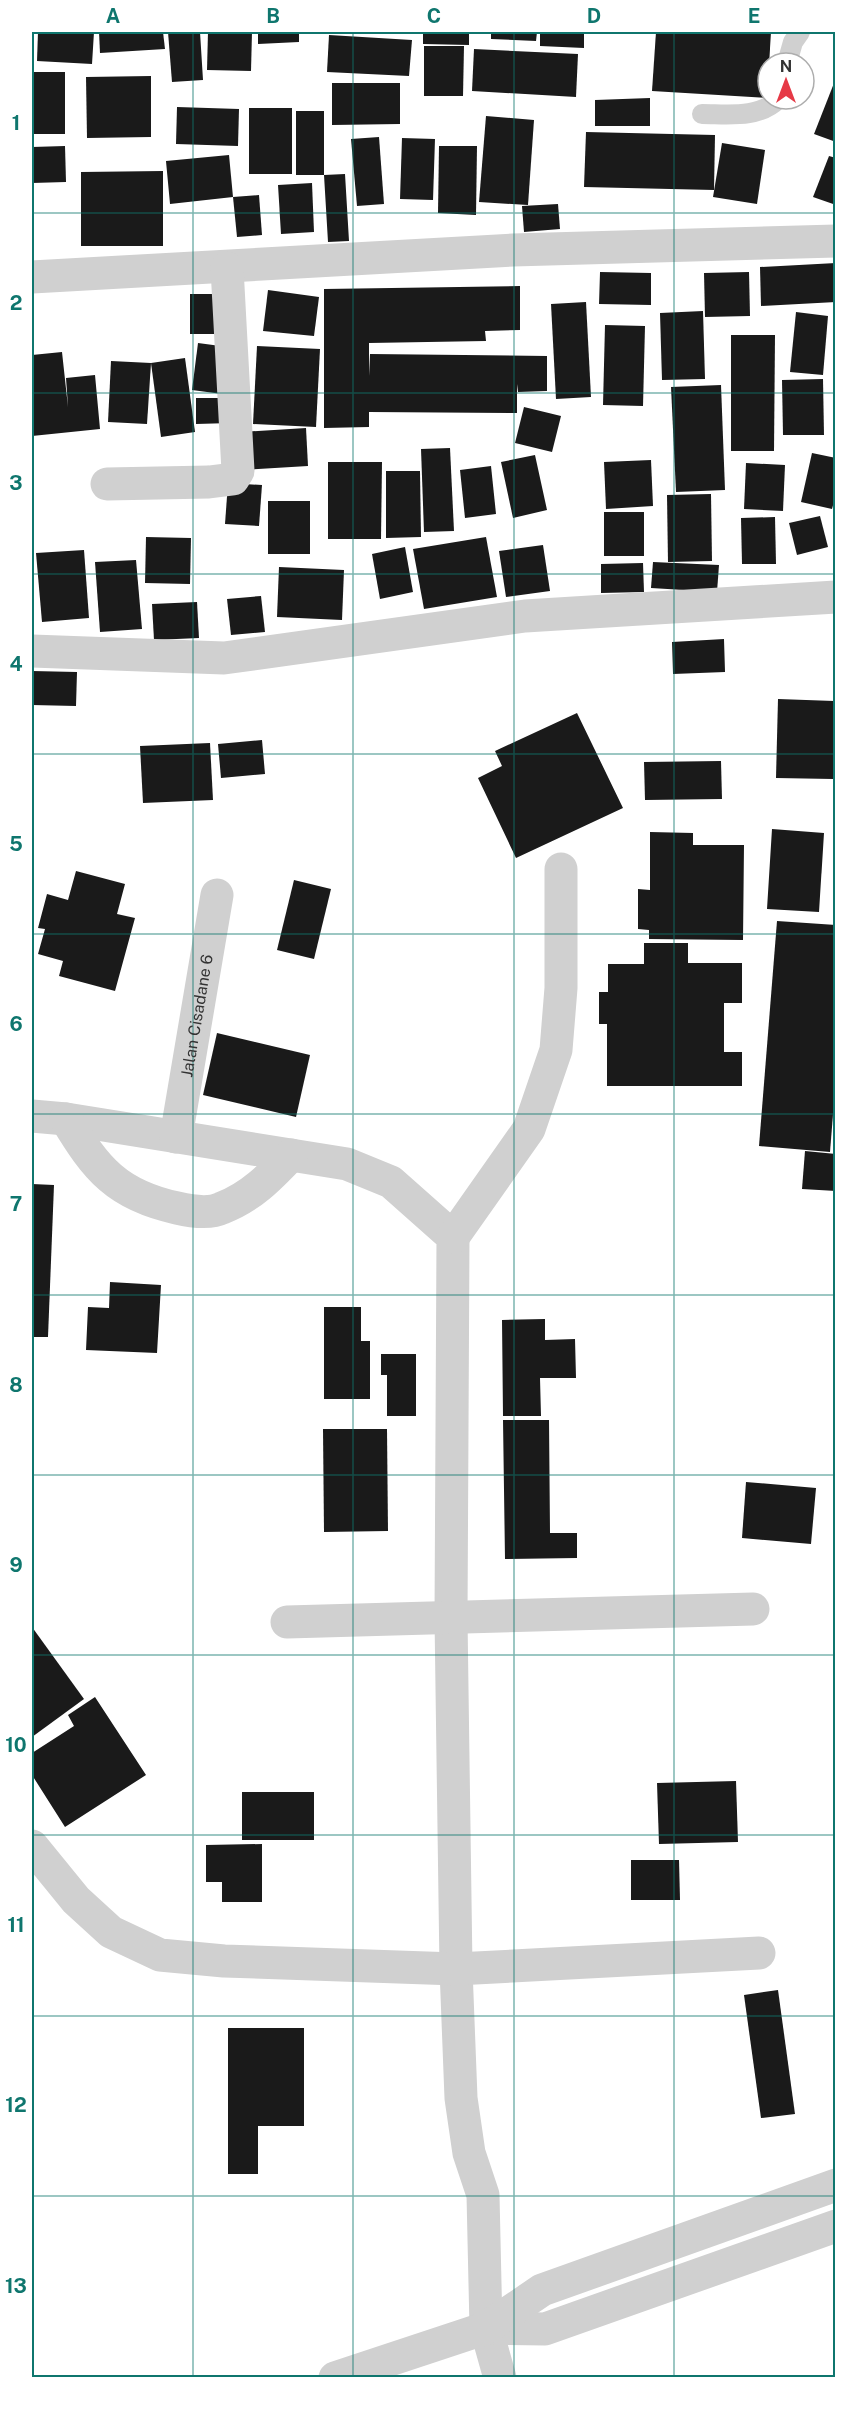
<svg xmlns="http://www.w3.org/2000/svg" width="867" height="2409" font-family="'Public Sans',sans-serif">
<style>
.building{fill:#1a1a1a}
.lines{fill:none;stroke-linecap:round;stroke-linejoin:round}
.lane{stroke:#d0d0d0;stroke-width:20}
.street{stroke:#d0d0d0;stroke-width:33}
.grid{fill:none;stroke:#0f766e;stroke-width:1.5;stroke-opacity:0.55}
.labels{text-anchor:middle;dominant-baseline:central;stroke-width:6;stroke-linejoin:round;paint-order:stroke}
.street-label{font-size:16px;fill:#333;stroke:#fff}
.neatline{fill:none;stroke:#0f766e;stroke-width:2}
.grid-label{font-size:20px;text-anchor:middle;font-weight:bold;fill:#0f766e}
</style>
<rect width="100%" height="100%" fill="#fff"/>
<!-- building -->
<g class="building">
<path d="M 38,32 L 94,32 L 92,64 L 37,61 Z"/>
<path d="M 99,32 L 163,32 L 165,49 L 100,53 Z"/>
<path d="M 168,32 L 200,32 L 203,80 L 172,82 Z"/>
<path d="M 208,32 L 252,32 L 251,71 L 207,70 Z"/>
<path d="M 258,32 L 299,32 L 299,42 L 258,44 Z"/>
<path d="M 423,32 L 469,32 L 469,45 L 423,44 Z"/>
<path d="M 491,32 L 537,32 L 536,41 L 491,39 Z"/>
<path d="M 540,32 L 584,32 L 584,48 L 540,46 Z"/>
<path d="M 656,32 L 771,32 L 767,98 L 652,91 Z"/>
<path d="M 329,35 L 412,40 L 409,76 L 327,72 Z"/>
<path d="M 424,46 L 464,46 L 463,96 L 424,96 Z"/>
<path d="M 474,49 L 578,54 L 576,97 L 472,91 Z"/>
<rect x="33" y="72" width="32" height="62"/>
<path d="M 151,76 L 151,137 L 87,138 L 86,77 Z"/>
<path d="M 836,78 L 836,142 L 814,134 Z"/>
<path d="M 332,83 L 400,83 L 400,124 L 332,125 Z"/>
<path d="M 650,98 L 650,126 L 595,126 L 595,100 Z"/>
<path d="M 177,107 L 239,109 L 238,146 L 176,144 Z"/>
<rect x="249" y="108" width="43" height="66"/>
<path d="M 296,111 L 324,111 L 324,175 L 345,174 L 349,241 L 328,242 L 324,175 L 296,175 Z"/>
<path d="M 486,116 L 534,120 L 528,205 L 479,202 Z"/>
<path d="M 586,132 L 715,135 L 714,190 L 584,187 Z"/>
<path d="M 379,137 L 384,204 L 357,206 L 351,139 Z"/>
<path d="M 402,138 L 435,139 L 433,200 L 400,199 Z"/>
<path d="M 722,143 L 765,150 L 757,204 L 713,197 Z"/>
<path d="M 65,146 L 66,182 L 32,183 L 32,147 Z"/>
<path d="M 439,146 L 477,146 L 476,215 L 438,213 Z"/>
<path d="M 229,155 L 233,197 L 170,204 L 166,161 Z"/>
<path d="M 829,156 L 836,158 L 836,205 L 813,197 Z"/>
<path d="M 163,171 L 163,246 L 81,246 L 81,172 Z"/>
<path d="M 312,183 L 314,232 L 281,234 L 278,185 Z"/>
<path d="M 259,195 L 262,235 L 237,237 L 233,197 Z"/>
<path d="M 558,204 L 560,229 L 524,232 L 522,206 Z"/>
<path d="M 836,263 L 836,302 L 761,306 L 760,267 Z"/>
<path d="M 600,272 L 651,273 L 651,305 L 599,304 Z"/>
<path d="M 749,272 L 750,316 L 705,317 L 704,273 Z"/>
<path d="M 520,286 L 520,330 L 485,331 L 486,341 L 369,343 L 369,376 L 370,354 L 547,356 L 547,391 L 518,392 L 517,384 L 517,413 L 369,412 L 369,427 L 324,428 L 324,289 Z"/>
<path d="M 268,290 L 319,297 L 314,336 L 263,331 Z"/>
<rect x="190" y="294" width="35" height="40"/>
<path d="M 586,302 L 591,397 L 556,399 L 551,304 Z"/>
<path d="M 703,311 L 705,379 L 662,380 L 660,313 Z"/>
<path d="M 796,312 L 828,316 L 823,375 L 790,372 Z"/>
<path d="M 605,325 L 645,326 L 643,406 L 603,405 Z"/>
<path d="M 731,335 L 775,335 L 774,451 L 731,451 Z"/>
<path d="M 198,343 L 228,347 L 222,394 L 192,390 Z"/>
<path d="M 257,346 L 320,349 L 316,427 L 253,424 Z"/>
<path d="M 62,352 L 68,407 L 66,378 L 95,375 L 100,429 L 32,436 L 32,355 Z"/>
<path d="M 185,358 L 195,432 L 161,437 L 151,363 Z"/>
<path d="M 111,361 L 151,363 L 147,424 L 108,422 Z"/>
<path d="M 823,379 L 824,435 L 783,435 L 782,380 Z"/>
<path d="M 721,385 L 725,490 L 676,492 L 671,387 Z"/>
<path d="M 196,398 L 231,398 L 231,423 L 196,424 Z"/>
<path d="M 524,407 L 561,416 L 552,452 L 515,443 Z"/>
<path d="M 306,428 L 308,466 L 243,470 L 241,432 Z"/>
<path d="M 450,448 L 454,531 L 424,532 L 421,449 Z"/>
<path d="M 812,453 L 836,458 L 836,494 L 832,509 L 801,502 Z"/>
<path d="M 535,455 L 547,510 L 513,518 L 501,462 Z"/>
<path d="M 651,460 L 653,506 L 606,509 L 604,462 Z"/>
<path d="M 328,462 L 382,462 L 381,539 L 328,539 Z"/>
<path d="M 746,463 L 785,465 L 783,511 L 744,509 Z"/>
<path d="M 491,466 L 496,514 L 465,518 L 460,470 Z"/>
<path d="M 386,471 L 420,471 L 421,537 L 386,538 Z"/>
<path d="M 228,483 L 262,485 L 259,526 L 225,524 Z"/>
<path d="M 711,494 L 712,561 L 668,562 L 667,495 Z"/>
<rect x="268" y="501" width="42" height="53"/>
<rect x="604" y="512" width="40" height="44"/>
<path d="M 820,516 L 828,547 L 797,555 L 789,523 Z"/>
<path d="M 775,517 L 776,564 L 742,564 L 741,518 Z"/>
<path d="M 146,537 L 191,538 L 190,584 L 145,583 Z"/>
<path d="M 486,537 L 497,597 L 424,609 L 413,549 Z"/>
<path d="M 543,545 L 550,591 L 506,597 L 499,551 Z"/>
<path d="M 405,547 L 413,592 L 380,599 L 372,554 Z"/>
<path d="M 84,550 L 89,618 L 42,622 L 36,553 Z"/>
<path d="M 136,560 L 142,629 L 100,632 L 95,562 Z"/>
<path d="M 653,562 L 719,565 L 717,592 L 651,588 Z"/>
<path d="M 643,563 L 644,592 L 601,593 L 601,564 Z"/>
<path d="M 279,567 L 344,570 L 342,620 L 277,617 Z"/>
<path d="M 261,596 L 265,632 L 231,635 L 227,599 Z"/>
<path d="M 197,602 L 199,638 L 154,640 L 152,604 Z"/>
<path d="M 724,639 L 725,672 L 673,674 L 672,642 Z"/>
<path d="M 32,671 L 77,672 L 76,706 L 32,705 Z"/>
<path d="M 778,699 L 834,701 L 833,779 L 776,778 Z"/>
<path d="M 577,713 L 623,808 L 516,858 L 478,778 L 502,766 L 495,751 Z"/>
<path d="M 262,740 L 265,774 L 221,778 L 218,744 Z"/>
<path d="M 210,743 L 213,800 L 143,803 L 140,746 Z"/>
<path d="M 721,761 L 722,799 L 645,800 L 644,762 Z"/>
<path d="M 772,829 L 824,833 L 819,912 L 767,909 Z"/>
<path d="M 650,832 L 693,833 L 693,845 L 744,845 L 743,940 L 649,939 L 649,930 L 638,929 L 638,889 L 650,890 Z"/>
<path d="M 76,871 L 125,884 L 117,914 L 135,918 L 115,991 L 59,976 L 63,961 L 38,954 L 45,929 L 38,928 L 47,894 L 68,900 Z"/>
<path d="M 294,880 L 331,889 L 314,959 L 277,950 Z"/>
<path d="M 777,921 L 836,925 L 836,1077 L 830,1152 L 759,1146 Z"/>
<path d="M 644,943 L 688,943 L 688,963 L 742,963 L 742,1003 L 724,1003 L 724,1052 L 742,1052 L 742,1086 L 607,1086 L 607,1024 L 599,1024 L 599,992 L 608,992 L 608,964 L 644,964 Z"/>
<path d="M 217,1033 L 310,1055 L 296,1117 L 203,1095 Z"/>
<path d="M 805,1151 L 836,1154 L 836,1191 L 802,1189 Z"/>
<path d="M 32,1184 L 54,1185 L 48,1337 L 32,1337 Z"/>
<path d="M 110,1282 L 161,1285 L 157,1353 L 86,1350 L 88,1307 L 109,1308 Z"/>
<path d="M 324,1307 L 361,1307 L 361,1341 L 370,1341 L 370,1399 L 324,1399 Z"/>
<path d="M 545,1319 L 545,1340 L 575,1339 L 576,1378 L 540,1378 L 541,1416 L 503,1416 L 502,1320 Z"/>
<path d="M 381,1354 L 416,1354 L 416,1416 L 387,1416 L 387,1375 L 381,1375 Z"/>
<path d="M 503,1420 L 549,1420 L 550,1533 L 577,1533 L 577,1558 L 505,1559 Z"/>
<path d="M 323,1429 L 387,1429 L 388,1531 L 324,1532 Z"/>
<path d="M 746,1482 L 816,1488 L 811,1544 L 742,1538 Z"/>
<path d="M 32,1627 L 84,1699 L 32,1737 Z"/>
<path d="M 95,1697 L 146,1775 L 65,1827 L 32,1775 L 32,1753 L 74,1726 L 68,1715 Z"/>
<path d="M 736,1781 L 738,1842 L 659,1844 L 657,1783 Z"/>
<rect x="242" y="1792" width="72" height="48"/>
<path d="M 262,1844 L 262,1902 L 222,1902 L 222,1882 L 206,1882 L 206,1845 Z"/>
<path d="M 631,1860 L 679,1860 L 680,1900 L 631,1900 Z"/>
<path d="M 778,1990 L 795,2114 L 761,2118 L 744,1995 Z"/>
<path d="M 228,2028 L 304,2028 L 304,2126 L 258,2126 L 258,2174 L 228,2174 Z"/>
</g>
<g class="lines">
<!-- lane -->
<g class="lane">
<path d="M 787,63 L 793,42 L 800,32"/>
<path d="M 702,114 C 727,114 759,119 778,99"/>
</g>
<!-- street -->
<g class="street">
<path d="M 32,277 L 513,250 L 836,241"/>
<path d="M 107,484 L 209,482 L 233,479 L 238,471 L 227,268"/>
<path d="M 32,651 L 224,658 L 525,616 L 836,597"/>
<path d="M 32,1116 L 66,1119 L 347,1164 L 391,1182 L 453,1237 L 451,1618 L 456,1969 L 461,2098 L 469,2153 L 483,2195 L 486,2328 L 500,2378"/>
<path d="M 66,1119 C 96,1169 117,1195 177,1208 C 190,1211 210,1214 222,1208 C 251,1197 270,1177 291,1155"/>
<path id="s1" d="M 176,1137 L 217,895"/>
<path d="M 453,1237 L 529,1129 L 556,1050 L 561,988 L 561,869"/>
<path d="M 287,1622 L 753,1609"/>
<path d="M 32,1846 L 76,1900 L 111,1932 L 160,1955 L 224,1961 L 456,1969 L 759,1953"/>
<path d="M 486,2328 L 545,2329 L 836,2226"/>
<path d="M 335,2378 L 486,2328 L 542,2290 L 836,2185"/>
</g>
</g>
<!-- grid -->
<path class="grid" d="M 193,32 L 193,2378M 353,32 L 353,2378M 514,32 L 514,2378M 674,32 L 674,2378M 32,213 L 836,213M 32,393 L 836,393M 32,574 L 836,574M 32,754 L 836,754M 32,934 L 836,934M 32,1114 L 836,1114M 32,1295 L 836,1295M 32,1475 L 836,1475M 32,1655 L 836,1655M 32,1835 L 836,1835M 32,2016 L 836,2016M 32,2196 L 836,2196"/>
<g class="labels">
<!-- street labels -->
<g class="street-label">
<text stroke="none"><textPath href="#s1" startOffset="123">Jalan Cisadane 6</textPath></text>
</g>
</g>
<!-- border -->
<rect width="867" height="2409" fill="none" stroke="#ffffff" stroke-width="66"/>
<!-- north arrow -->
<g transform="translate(786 81)"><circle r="28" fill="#ffffff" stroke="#adadad" stroke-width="1.5"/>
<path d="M0-4.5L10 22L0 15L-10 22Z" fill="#e63946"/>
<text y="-9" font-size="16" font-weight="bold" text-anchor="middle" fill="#333333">N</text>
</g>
<rect x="33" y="33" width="801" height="2343" class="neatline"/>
<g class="grid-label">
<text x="113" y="23">A</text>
<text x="273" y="23">B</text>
<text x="434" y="23">C</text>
<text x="594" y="23">D</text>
<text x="754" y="23">E</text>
<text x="16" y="130">1</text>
<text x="16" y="310">2</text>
<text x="16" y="490">3</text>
<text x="16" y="671">4</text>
<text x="16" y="851">5</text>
<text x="16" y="1031">6</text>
<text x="16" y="1211">7</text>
<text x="16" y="1392">8</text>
<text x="16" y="1572">9</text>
<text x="16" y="1752">10</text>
<text x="16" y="1932">11</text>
<text x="16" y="2112">12</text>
<text x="16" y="2293">13</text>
</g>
</svg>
